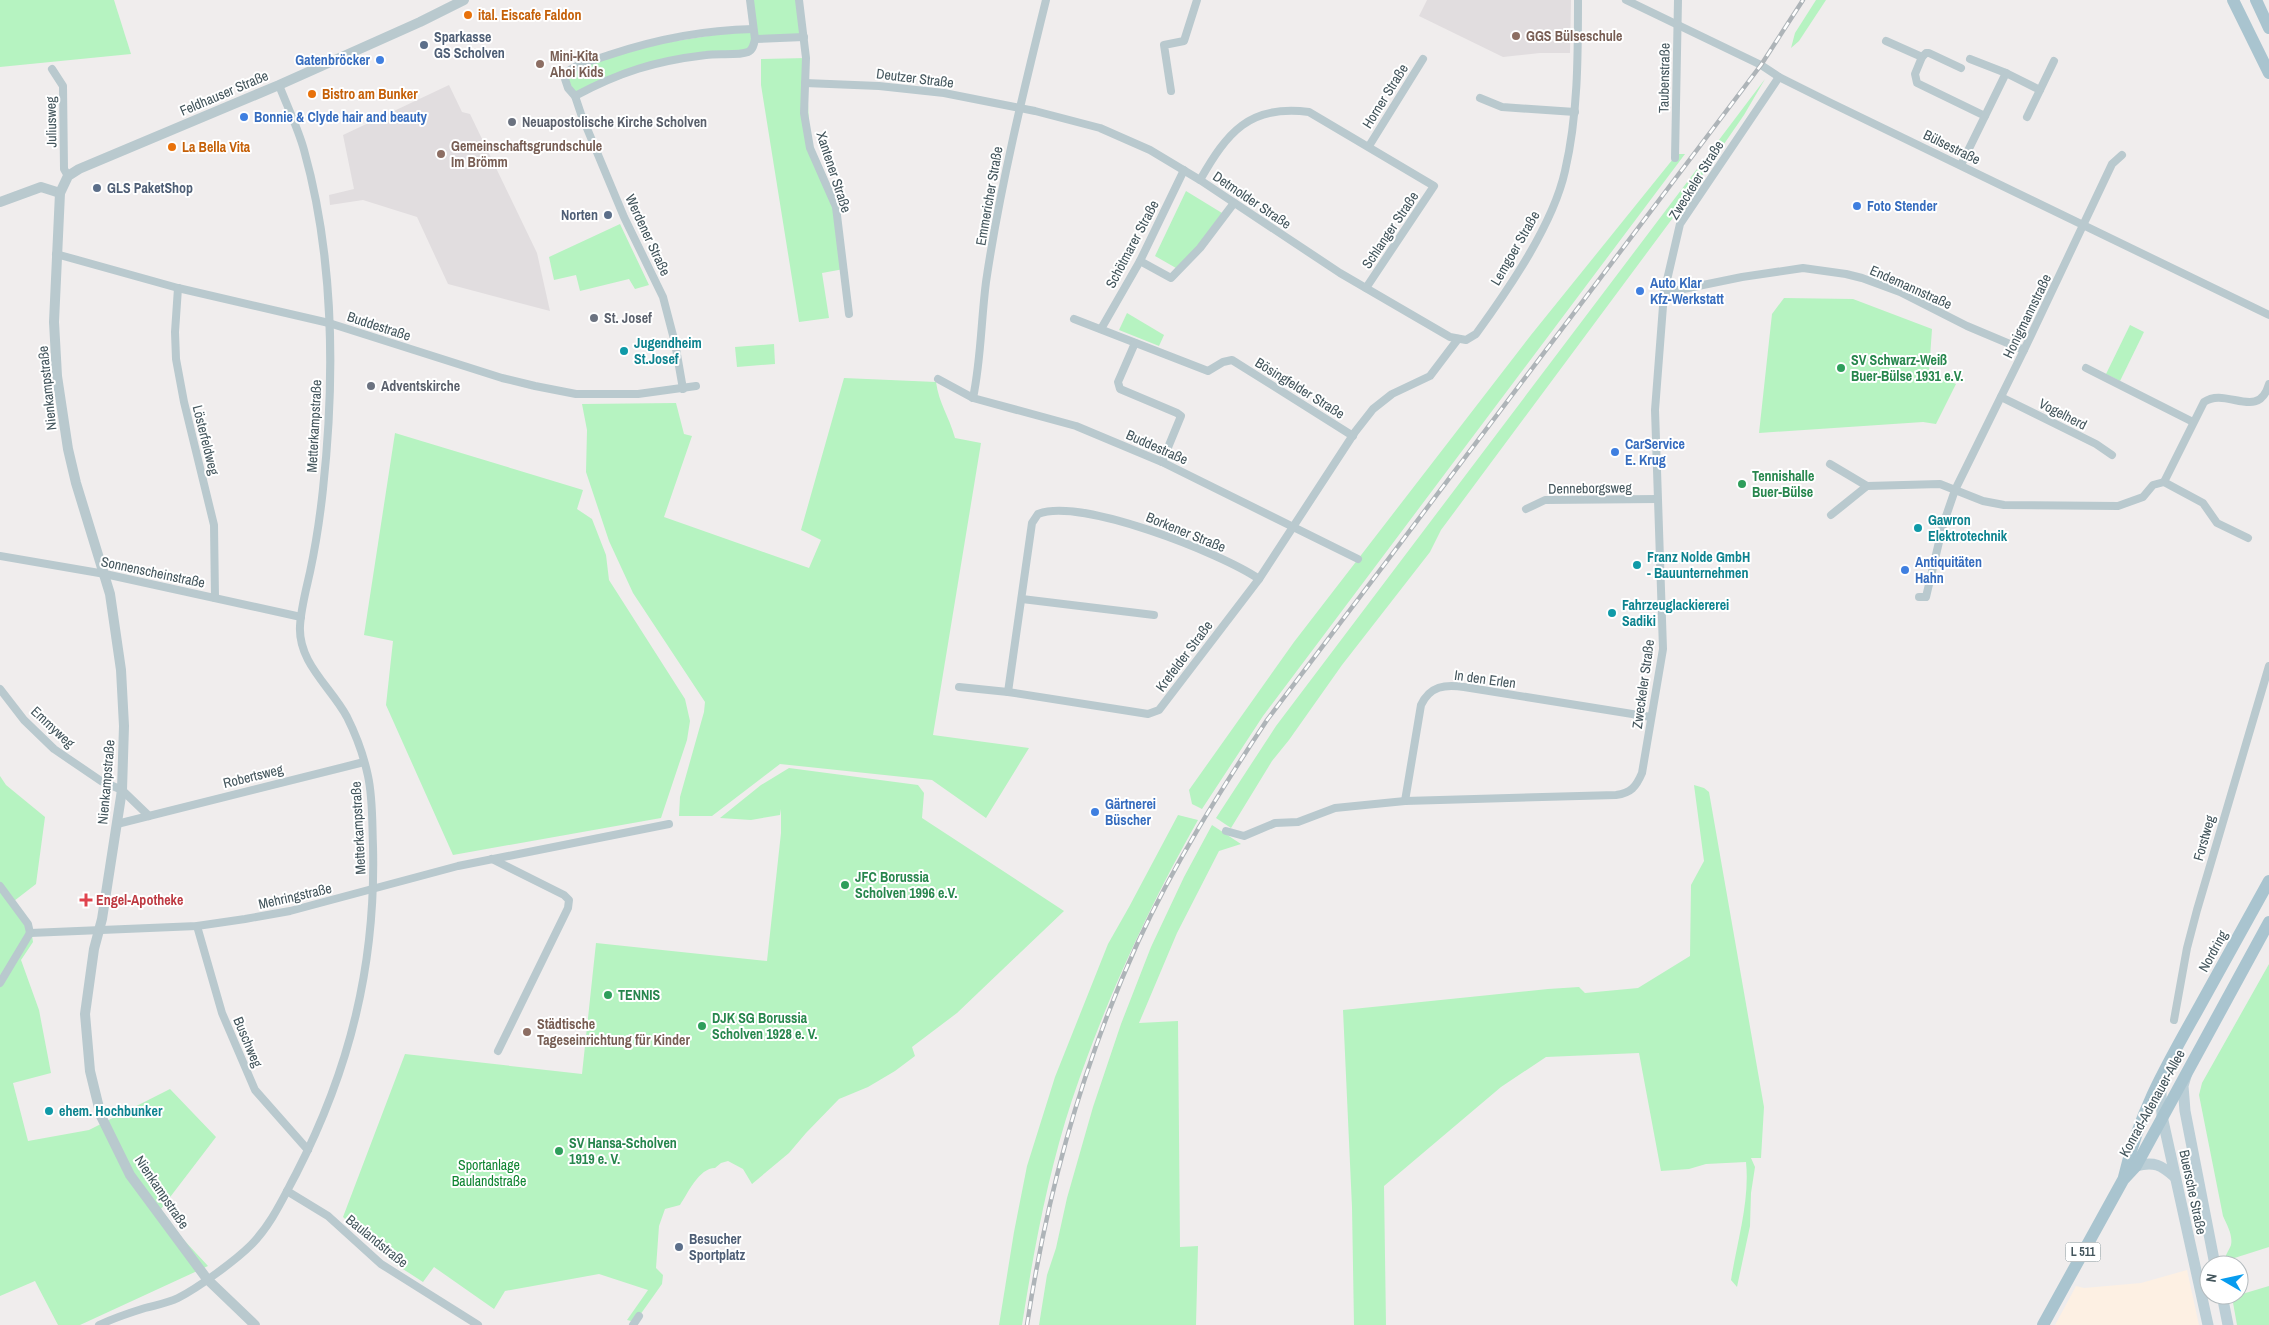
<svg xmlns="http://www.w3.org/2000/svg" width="2269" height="1325" font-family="'Archivo Narrow',sans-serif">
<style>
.commercial{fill:#fdf0e3}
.education{fill:#e1dddf}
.green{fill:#b6f3c1}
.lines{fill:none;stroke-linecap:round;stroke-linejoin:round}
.minor{stroke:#b9c9ce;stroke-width:8}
.tertiary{stroke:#b9c9ce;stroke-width:10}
.secondary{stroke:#bbced6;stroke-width:11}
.primary{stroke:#a9c4cf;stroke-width:12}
.rail-casing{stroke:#aeb4b8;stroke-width:4.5}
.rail{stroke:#fff;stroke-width:2.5;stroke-dasharray:8;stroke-linecap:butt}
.food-dot{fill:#e8710a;stroke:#fff;stroke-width:2}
.education-dot{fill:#8d6e63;stroke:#fff;stroke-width:2}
.service-dot{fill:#5c6f8a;stroke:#fff;stroke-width:2}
.shop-dot{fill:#3f7fe0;stroke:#fff;stroke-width:2}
.worship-dot{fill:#6b7280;stroke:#fff;stroke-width:2}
.culture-dot{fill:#0f9aa8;stroke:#fff;stroke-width:2}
.leisure-dot{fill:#2e9e5b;stroke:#fff;stroke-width:2}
.health-dot{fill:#e0444e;stroke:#fff;stroke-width:2}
.labels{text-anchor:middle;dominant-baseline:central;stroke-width:4;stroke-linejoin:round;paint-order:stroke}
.shield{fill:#fff;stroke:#7b888d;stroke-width:1}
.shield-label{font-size:12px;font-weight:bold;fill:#43555c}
.food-label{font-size:14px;font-weight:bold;fill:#c56008;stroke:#fff;text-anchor:start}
.education-label{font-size:14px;font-weight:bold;fill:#785e54;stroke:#fff;text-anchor:start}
.service-label{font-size:14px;font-weight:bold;fill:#4e5e75;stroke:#fff;text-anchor:start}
.shop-label{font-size:14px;font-weight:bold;fill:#366cbe;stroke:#fff;text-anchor:start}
.street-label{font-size:14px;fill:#43555c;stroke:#fff}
.worship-label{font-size:14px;font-weight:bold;fill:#5b616d;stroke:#fff;text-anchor:start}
.culture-label{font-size:14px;font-weight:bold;fill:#0d838f;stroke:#fff;text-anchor:start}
.leisure-label{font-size:14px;font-weight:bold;fill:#27864d;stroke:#fff;text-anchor:start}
.health-label{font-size:14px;font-weight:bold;fill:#be3a42;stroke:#fff;text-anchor:start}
.park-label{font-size:14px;fill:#0e8431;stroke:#fff}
</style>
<rect width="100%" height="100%" fill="#f0eded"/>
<!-- commercial -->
<path class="commercial" d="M 2187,1270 L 2199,1325 L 2055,1325 L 2076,1286 L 2084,1288 L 2141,1283 Z"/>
<!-- education -->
<g class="education">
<path d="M 1427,0 L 1571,0 L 1570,53 L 1540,53 L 1503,57 L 1419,16 Z"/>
<path d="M 449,85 L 462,112 L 470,114 L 537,253 L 550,311 L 448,284 L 417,217 L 363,200 L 330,205 L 329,195 L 354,189 L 343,135 Z"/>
</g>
<!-- green -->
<g class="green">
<path d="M 0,0 L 114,0 L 131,54 L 0,67 Z"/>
<path d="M 750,0 L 799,0 L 804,37 L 756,39 L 747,52 L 672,59 L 575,96 L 566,73 L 631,48 L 753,29 Z"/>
<path d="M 1816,0 L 1826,0 L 1799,41 L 1791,48 L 1795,33 Z"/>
<path d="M 806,58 L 810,148 L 836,207 L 844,269 L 822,273 L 829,318 L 799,322 L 761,85 L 761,59 Z"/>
<path d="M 1765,79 L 1744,115 L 1675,215 L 1441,530 L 1430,552 L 1342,665 L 1289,740 L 1272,761 L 1231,828 L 1216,818 L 1276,726 Z"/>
<path d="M 1677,154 L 1685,154 L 1263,716 L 1202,809 L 1192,804 L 1189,790 L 1294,642 L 1531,335 Z"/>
<path d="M 1186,191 L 1222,213 L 1196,248 L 1176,268 L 1155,256 Z"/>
<path d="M 620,224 L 649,285 L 635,289 L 629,279 L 580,291 L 576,275 L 554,280 L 549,257 Z"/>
<path d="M 1784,298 L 1853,299 L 1932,329 L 1929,372 L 1956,384 L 1936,424 L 1923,422 L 1759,433 L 1772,314 Z"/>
<path d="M 1127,313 L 1164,335 L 1159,346 L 1119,330 Z"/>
<path d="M 2130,325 L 2144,332 L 2120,381 L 2106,374 Z"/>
<path d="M 774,344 L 775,364 L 737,367 L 735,347 Z"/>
<path d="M 844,378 L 936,382 C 939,404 949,416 955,438 L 981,443 L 933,735 L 1029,748 L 986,818 L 932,780 L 780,764 L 712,816 L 679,816 L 680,797 L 704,712 L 705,702 L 633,593 L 609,541 L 586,472 L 587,430 L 582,404 L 676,403 L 684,434 L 692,436 L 664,517 L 809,568 L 821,540 L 801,530 Z"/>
<path d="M 395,433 L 583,490 L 577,509 L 592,519 L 606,555 L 609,580 L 685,699 L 690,721 L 687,740 L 661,818 L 453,855 L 386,705 L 393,641 L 364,635 Z"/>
<path d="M 789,768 L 918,785 L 924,793 L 922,818 L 1064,911 L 957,1013 L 912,1047 L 915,1056 L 895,1071 L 868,1087 L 839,1099 L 806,1133 L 789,1153 L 752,1184 L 743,1169 L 728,1161 L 721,1163 L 715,1168 C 699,1168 688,1193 680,1205 L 665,1209 L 659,1226 L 656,1268 L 663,1275 L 662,1284 L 635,1322 L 627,1320 L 648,1290 L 599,1274 L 505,1291 L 494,1309 L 434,1267 L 423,1282 L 392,1262 L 343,1217 L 405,1054 L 582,1074 L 596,943 L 767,961 L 781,833 L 781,809 L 780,815 L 751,820 L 720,818 L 761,785 Z"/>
<path d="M 0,776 L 6,785 L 45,817 L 36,884 L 14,901 L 30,923 L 33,942 L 21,960 L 39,1010 L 51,1073 L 13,1083 L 28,1141 L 89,1130 L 170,1089 L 216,1137 L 161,1209 L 183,1239 L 208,1266 L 80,1325 L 58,1325 L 35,1281 L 0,1296 Z"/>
<path d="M 1694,785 L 1704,788 L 1709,792 L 1764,1107 L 1761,1158 L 1751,1158 L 1755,1167 L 1751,1193 L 1750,1226 L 1737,1287 L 1731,1280 C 1737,1242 1750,1201 1746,1162 L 1706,1164 L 1689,1169 L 1661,1171 L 1639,1053 L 1546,1057 L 1501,1087 L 1384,1186 L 1386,1325 L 1354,1325 L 1352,1207 L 1343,1010 L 1548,989 L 1579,987 L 1585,993 L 1638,988 L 1690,956 L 1691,885 L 1704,861 Z"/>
<path d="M 1178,815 L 1198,820 C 1147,910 1105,1002 1072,1100 C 1048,1173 1034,1249 1022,1325 L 999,1325 L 1014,1232 L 1027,1166 L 1055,1077 L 1108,944 L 1129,907 Z"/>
<path d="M 1212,825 L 1241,844 L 1219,851 L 1177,933 L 1139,1023 L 1178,1021 L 1180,1247 L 1198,1246 L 1196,1325 L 1039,1325 L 1047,1275 L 1056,1248 L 1067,1198 L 1093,1107 L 1121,1024 L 1151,947 L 1184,877 Z"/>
<path d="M 2269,964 L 2269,1247 L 2225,1261 C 2225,1254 2229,1251 2231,1245 C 2233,1235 2227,1225 2223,1216 L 2199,1095 L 2202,1083 Z"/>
<path d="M 2269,1286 L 2269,1325 L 2237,1325 L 2232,1297 Z"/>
</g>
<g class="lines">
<!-- minor -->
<g class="minor">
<path d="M 750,0 L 755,39 L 804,37"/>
<path d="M 799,0 L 806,58 L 804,113 L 810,148 L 836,207 L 849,314"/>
<path d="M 1626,0 L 1761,65 L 1779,77 L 1829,102 L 2269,315"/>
<path d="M 1886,41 L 1922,57 L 1926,53 L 1929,53 L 1961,68"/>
<path d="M 1922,57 L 1915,74 L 1917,83 L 1985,116 L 1961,165"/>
<path d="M 1970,59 L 2006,73"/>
<path d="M 52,69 L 63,86 L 64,169 L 68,176"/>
<path d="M 805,83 L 879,86 L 944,93 L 1035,111 L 1100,128 L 1150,150 L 1200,180 L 1340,273 L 1450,337 L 1466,340 L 1476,334 C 1508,290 1553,225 1565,171 C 1578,115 1578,57 1578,0"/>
<path d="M 1171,91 L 1164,45 L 1184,41 L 1197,0"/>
<path d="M 575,96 C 620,72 655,61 706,55 C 717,53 738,56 748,52 C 753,50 754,44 755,39"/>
<path d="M 1480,98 L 1502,107 L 1575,112"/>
<path d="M 1985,116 L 2006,73 L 2040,90 L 2054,61"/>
<path d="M 2027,117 L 2040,90"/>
<path d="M 1369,146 L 1423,59"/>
<path d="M 1675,158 L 1678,0"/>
<path d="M 1200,180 C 1227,133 1249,104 1309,112 L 1434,186 L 1366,288"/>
<path d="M 56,254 L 178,288 L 329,323 L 502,378 L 535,386 L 576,394 L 638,394 L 696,386"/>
<path d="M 1140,261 L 1171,278 L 1200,248 L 1234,203"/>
<path d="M 178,288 L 175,332 L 176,359 L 184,402 L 214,525 L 215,598"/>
<path d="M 1664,293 L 1742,277 L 1803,268 L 1846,274 L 1862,278 L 1900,292 L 1967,326 L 2024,350"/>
<path d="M 1074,319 L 1208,371 L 1223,362 L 1232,360 L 1353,436"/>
<path d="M 1101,329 L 1140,261 L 1184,170"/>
<path d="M 1135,343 L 1118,382 L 1120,389 L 1177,413 L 1181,416 L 1162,462"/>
<path d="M 2086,368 L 2193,422"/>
<path d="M 938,379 L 973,398 L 1076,426 L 1162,462 L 1358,559"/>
<path d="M 683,389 L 675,343 L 663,297 L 624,217 L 581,114 L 575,96 L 568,88 L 565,79 L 566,73 C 578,63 595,60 609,55 C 657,39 703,30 753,29"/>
<path d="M 2001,397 L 2096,444 L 2112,455"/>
<path d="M 973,398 C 981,360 981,321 986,282 C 1000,187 1023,93 1046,0"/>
<path d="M 1830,464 L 1867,486"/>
<path d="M 2164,482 L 2203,503 L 2217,523 L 2248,538"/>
<path d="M 1526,509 L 1545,500 L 1657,499"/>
<path d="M 1831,515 L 1867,486 L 1940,484 L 1983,501 L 2004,505 L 2118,506 L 2143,497 L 2153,485 L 2164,482 L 2204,402 C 2226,386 2258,422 2269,384"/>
<path d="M 0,556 L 105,574 L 301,617"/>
<path d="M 1919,597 L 1926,597 L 1943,525 L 1955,490 L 2024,350 L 2112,164 L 2122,155"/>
<path d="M 1022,599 L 1154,615"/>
<path d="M 959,687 L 1008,692 L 1148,714 L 1159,710 L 1259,579 L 1355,432 L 1373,409 L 1392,394 L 1430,376 L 1458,339"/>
<path d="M 0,689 L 24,720 L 54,749 L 101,781 L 122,790 L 149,816"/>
<path d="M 1008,692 L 1032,523 L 1038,514 C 1080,497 1221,553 1259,579"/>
<path d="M 1405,801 L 1421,705 C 1430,686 1445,684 1464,687 L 1651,717"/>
<path d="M 117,824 L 364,762"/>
<path d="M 1226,831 L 1244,836 L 1275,823 L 1298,822 L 1335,808 L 1405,801 L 1616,795 C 1631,793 1636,787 1642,773 L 1663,649 L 1655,410 L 1664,293 L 1680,224 L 1779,77"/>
<path d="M 492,859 L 564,895 L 569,900 L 568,908 L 498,1051"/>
<path d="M 0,886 L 28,924 L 30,933"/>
<path d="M 197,926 L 222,1013 L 255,1090 L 308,1150"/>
<path d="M 30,933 L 197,926 L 245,919 L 290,911 L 458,866 L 669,824"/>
<path d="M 0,983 L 30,933"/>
<path d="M 2174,1020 L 2187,948 L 2197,910 L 2269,666"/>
<path d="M 287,1191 L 328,1216 L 381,1264 L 478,1325"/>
<path d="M 99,1325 C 114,1318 129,1313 145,1308 C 156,1305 168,1303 178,1298 C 198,1288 236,1260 251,1245 C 271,1225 283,1198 296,1174 C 350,1069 376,964 373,846 C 372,823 373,799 368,776 C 364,757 356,735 347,717 C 331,687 298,663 300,626 C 301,608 306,590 310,572 C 316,544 320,517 323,489 C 335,379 334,257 304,150 C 298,128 287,106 279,85"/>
<path d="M 633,1325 L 639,1316"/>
</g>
<!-- tertiary -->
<g class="tertiary">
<path d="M 0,202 L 41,187 L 60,193"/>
<path d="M 255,1325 L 207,1279 L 130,1175 L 101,1116 L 90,1071 L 85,1014 L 94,949 L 102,919 L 122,790 L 124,726 L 121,670 L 110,594 L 76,483 L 68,449 L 57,376 L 54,322 L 60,193 L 68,176 L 79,169 L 279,85 L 420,22 L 464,0"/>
</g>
<!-- secondary -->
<g class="secondary">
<path d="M 2164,1076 L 2161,1093 L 2162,1116 L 2208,1325"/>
<path d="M 2186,1076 L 2183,1086 L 2185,1111 L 2215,1265"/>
<path d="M 2136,1166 C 2154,1161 2161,1165 2175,1177"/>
<path d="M 2222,1295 L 2228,1325"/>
</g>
<!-- primary -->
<g class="primary">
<path d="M 2233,0 L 2269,73"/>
<path d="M 2256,0 L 2269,28"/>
<path d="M 2124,1177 C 2139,1113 2165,1068 2197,1011 C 2221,968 2245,924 2269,881"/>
<path d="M 2043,1325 L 2123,1180 L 2136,1166 L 2269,922"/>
</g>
<defs>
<path id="rail" d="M 1027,1325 C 1047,1193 1083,1063 1138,942 C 1174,864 1220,791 1267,720 L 1761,65 L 1803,0"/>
</defs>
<!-- rail casing -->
<use href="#rail" class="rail-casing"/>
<!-- rail -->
<use href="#rail" class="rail"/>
</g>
<!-- markers -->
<g class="food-dot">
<circle cx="468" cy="15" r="5"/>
<circle cx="312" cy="94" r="5"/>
<circle cx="172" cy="147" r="5"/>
</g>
<g class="education-dot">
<circle cx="1516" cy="36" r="5"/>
<circle cx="540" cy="64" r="5"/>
<circle cx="441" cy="154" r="5"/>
<circle cx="527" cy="1032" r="5"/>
</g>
<g class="service-dot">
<circle cx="424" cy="45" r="5"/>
<circle cx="97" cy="188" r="5"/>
<circle cx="608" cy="215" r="5"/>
<circle cx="679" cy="1247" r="5"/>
</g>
<g class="shop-dot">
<circle cx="380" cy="60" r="5"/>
<circle cx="244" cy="117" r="5"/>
<circle cx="1857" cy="206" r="5"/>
<circle cx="1640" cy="291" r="5"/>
<circle cx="1615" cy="452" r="5"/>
<circle cx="1905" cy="570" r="5"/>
<circle cx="1095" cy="812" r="5"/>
</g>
<g class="worship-dot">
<circle cx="512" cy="122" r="5"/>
<circle cx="594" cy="318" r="5"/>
<circle cx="371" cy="386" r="5"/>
</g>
<g class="culture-dot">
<circle cx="624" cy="351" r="5"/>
<circle cx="1918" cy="528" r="5"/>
<circle cx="1637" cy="565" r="5"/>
<circle cx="1612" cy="613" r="5"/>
<circle cx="49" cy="1111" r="5"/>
</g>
<g class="leisure-dot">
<circle cx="1841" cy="368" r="5"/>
<circle cx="1742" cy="484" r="5"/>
<circle cx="845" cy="885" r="5"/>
<circle cx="608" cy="995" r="5"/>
<circle cx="702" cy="1026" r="5"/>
<circle cx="559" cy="1151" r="5"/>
</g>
<path class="health-dot" d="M83.5 892.5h5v5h5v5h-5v5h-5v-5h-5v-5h5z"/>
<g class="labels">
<!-- shield labels -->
<rect class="shield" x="2065.5" y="1242.5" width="35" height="19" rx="4"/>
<g class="shield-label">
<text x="2083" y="1252">L 511</text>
</g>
<!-- food labels -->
<g class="food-label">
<text x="478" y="15">ital. Eiscafe Faldon</text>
<text x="322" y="94">Bistro am Bunker</text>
<text x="182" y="147">La Bella Vita</text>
</g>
<!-- education labels -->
<g class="education-label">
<text x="1526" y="36">GGS Bülseschule</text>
<text x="550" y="56">Mini-Kita<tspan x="550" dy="16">Ahoi Kids</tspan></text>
<text x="451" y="146">Gemeinschaftsgrundschule<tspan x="451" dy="16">Im Brömm</tspan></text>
<text x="537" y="1024">Städtische<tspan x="537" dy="16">Tageseinrichtung für Kinder</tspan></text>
</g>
<!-- service labels -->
<g class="service-label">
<text x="434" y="37">Sparkasse<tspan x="434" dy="16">GS Scholven</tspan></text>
<text x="107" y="188">GLS PaketShop</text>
<text x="598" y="215" text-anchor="end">Norten</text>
<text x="689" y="1239">Besucher<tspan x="689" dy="16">Sportplatz</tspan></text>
</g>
<!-- shop labels -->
<g class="shop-label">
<text x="370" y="60" text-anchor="end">Gatenbröcker</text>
<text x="254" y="117">Bonnie &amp; Clyde hair and beauty</text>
<text x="1867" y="206">Foto Stender</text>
<text x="1650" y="283">Auto Klar<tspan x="1650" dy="16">Kfz-Werkstatt</tspan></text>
<text x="1625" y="444">CarService<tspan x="1625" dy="16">E. Krug</tspan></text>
<text x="1915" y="562">Antiquitäten<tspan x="1915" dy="16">Hahn</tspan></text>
<text x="1105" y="804">Gärtnerei<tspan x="1105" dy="16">Büscher</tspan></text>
</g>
<!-- street labels -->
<g class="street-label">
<text transform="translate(915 78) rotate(7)">Deutzer Straße</text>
<text transform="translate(1664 78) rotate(-89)">Taubenstraße</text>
<text transform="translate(224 93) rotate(-23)">Feldhauser Straße</text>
<text transform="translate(1385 96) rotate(-58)">Horner Straße</text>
<text transform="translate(51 122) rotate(-91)">Juliusweg</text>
<text transform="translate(1952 147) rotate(26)">Bülsestraße</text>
<text transform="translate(834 172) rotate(72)">Xantener Straße</text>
<text transform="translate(1696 180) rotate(-58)">Zweckeler Straße</text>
<text transform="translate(989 196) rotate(-80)">Emmericher Straße</text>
<text transform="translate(1252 200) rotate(34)">Detmolder Straße</text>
<text transform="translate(1390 230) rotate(-56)">Schlanger Straße</text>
<text transform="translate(648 235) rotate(65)">Werdener Straße</text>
<text transform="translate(1132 244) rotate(-62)">Schötmarer Straße</text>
<text transform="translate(1515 248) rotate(-60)">Lemgoer Straße</text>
<text transform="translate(1911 287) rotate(24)">Endemannstraße</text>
<text transform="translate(2027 316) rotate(-64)">Honigmannstraße</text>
<text transform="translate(379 326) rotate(18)">Buddestraße</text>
<text transform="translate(47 388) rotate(-96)">Nienkampstraße</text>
<text transform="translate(1300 388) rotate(32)">Bösingfelder Straße</text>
<text transform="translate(2063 414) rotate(27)">Vogelherd</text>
<text transform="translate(314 426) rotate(-87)">Metterkampstraße</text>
<text transform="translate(206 440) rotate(76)">Lösterfeldweg</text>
<text transform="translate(1157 447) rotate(24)">Buddestraße</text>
<text transform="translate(1590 488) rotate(-1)">Denneborgsweg</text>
<text transform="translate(1186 532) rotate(22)">Borkener Straße</text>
<text transform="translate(153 572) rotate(12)">Sonnenscheinstraße</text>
<text transform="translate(1184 656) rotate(-53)">Krefelder Straße</text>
<text transform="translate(1485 679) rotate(8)">In den Erlen</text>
<text transform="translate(1643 684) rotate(-82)">Zweckeler Straße</text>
<text transform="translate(53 727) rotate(43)">Emmyweg</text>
<text transform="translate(253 776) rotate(-14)">Robertsweg</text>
<text transform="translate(106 782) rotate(-85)">Nienkampstraße</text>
<text transform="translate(358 828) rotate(-93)">Metterkampstraße</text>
<text transform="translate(2204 838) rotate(-74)">Forstweg</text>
<text transform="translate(295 896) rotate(-13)">Mehringstraße</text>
<text transform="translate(2213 951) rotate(-61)">Nordring</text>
<text transform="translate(248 1042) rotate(67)">Buschweg</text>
<text transform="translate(2152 1103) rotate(-61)">Konrad-Adenauer-Allee</text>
<text transform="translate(162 1192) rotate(56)">Nienkampstraße</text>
<text transform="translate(2193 1192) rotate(78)">Buersche Straße</text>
<text transform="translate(377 1241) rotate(39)">Baulandstraße</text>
</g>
<!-- worship labels -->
<g class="worship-label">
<text x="522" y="122">Neuapostolische Kirche Scholven</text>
<text x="604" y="318">St. Josef</text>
<text x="381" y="386">Adventskirche</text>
</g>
<!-- culture labels -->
<g class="culture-label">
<text x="634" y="343">Jugendheim<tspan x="634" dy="16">St.Josef</tspan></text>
<text x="1928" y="520">Gawron<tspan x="1928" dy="16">Elektrotechnik</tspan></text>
<text x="1647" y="557">Franz Nolde GmbH<tspan x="1647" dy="16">- Bauunternehmen</tspan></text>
<text x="1622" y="605">Fahrzeuglackiererei<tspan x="1622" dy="16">Sadiki</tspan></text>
<text x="59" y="1111">ehem. Hochbunker</text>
</g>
<!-- leisure labels -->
<g class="leisure-label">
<text x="1851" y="360">SV Schwarz-Weiß<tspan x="1851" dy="16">Buer-Bülse 1931 e.V.</tspan></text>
<text x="1752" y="476">Tennishalle<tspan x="1752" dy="16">Buer-Bülse</tspan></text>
<text x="855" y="877">JFC Borussia<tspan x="855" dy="16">Scholven 1996 e.V.</tspan></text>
<text x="618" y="995">TENNIS</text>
<text x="712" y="1018">DJK SG Borussia<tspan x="712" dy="16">Scholven 1928 e. V.</tspan></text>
<text x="569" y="1143">SV Hansa-Scholven<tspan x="569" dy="16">1919 e. V.</tspan></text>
</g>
<!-- health labels -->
<g class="health-label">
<text x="96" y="900">Engel-Apotheke</text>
</g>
<!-- park labels -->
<g class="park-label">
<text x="489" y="1165">Sportanlage<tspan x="489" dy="16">Baulandstraße</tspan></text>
</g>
</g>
<!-- north arrow -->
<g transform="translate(2224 1280) rotate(279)"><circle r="24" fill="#ffffff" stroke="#b4bbbe"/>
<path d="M0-4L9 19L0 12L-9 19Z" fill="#079cef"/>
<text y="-8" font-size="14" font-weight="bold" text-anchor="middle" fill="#43555c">N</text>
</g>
</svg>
